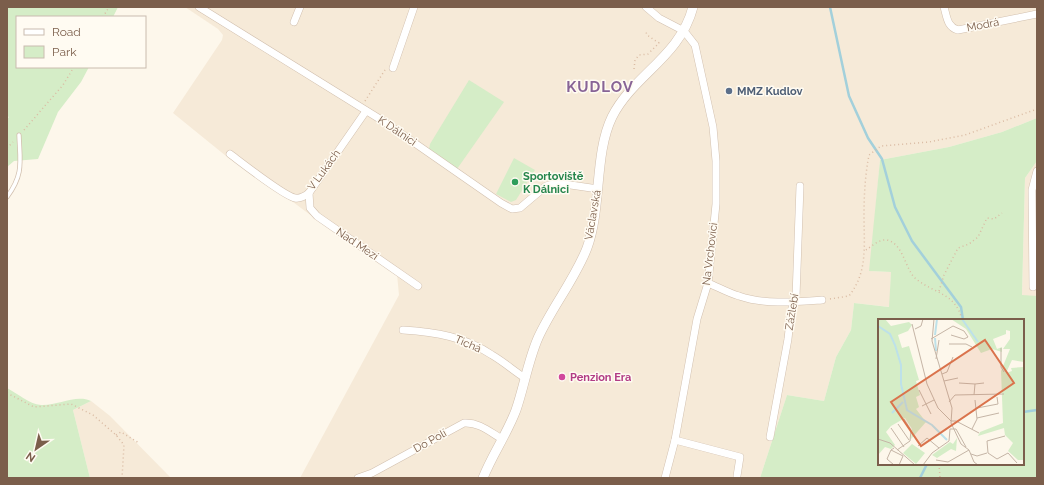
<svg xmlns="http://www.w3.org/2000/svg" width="1044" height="485" font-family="Raleway,sans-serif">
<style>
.residential{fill:#f6ead8}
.green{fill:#d5edc7;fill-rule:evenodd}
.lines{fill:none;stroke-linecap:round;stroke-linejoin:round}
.stream{stroke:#a3d0db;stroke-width:2.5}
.service-casing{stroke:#d2c0af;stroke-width:5}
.minor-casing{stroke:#d2c0af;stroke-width:8}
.tertiary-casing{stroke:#d2c0af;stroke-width:10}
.path{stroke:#dabba3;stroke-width:1.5;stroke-dasharray:1 3;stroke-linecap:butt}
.service{stroke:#fff;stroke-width:3.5}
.minor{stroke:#fff;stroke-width:7}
.tertiary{stroke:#fff;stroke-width:9}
.service-dot{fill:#5c6f8a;stroke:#fffbf2;stroke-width:1.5}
.leisure-dot{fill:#2e9e5b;stroke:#fffbf2;stroke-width:1.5}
.hotel-dot{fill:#d1479c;stroke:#fffbf2;stroke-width:1.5}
.labels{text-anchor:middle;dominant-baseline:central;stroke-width:3;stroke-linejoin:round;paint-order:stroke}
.street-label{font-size:11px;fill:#7b5e4b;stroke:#fffbf2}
.service-label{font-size:11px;font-weight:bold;fill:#4e5e75;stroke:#fffbf2;text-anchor:start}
.leisure-label{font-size:11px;font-weight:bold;fill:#27864d;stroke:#fffbf2;text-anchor:start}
.hotel-label{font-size:11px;font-weight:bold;fill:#b23c85;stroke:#fffbf2;text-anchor:start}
.district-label{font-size:15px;font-weight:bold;letter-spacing:1px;fill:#886496;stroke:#fffbf2}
.inset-river{fill:none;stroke:#bde1e9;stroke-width:2}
.inset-road{fill:none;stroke:#c5b5a6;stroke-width:1}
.view{fill:#da734c;fill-opacity:0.15;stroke:#da734c;stroke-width:2}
.inset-edge{fill:none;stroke:#7b5e4b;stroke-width:2}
</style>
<rect width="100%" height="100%" fill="#fdf7eb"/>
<!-- residential -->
<g class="residential">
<path d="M 185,7 L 1037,7 L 1037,118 L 1002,132 L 949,147 L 880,160 L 870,271 L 891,272 L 890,307 L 854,303 L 851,330 L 836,357 L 824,401 L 787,395 L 760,478 L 300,478 L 399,295 L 397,274 L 309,214 L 265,181 L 226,156 L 173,113 L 222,40 L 223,35 L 218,29 Z"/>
<path d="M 1037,161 L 1037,296 L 1022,296 L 1025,178 Z"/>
<path d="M 91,401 L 110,416 L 171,478 L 90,478 L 73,410 Z"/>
</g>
<!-- green -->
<g class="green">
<path d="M 7,7 L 118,7 L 113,17 L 17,17 L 17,67 L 89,67 L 81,82 L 58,112 L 38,159 L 14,161 L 7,167 L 7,119 L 9,117 L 7,116 Z"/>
<path d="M 469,80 L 504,102 L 457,169 L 429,149 L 430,144 Z"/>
<path d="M 1037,118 L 1037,161 L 1025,178 L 1022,295 L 1037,296 L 1037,478 L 760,478 L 787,395 L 824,401 L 836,357 L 851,330 L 854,303 L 889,307 L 891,272 L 869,271 L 880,160 L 949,147 L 1002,132 ZM 879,320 L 1023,320 L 1023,464 L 879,464 Z"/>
<path d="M 514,158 L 535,170 L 516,200 L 511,202 L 496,194 Z"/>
<path d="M 7,388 C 17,393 29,404 41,405 C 57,406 76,394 91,401 L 73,410 L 90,478 L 7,478 Z"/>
</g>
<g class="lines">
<!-- stream -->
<g class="stream">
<path d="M 830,7 L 849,96 L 868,138 L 882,159 L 895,207 L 912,241 L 961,307 L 963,320"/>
<path d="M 1023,412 L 1037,410"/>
<path d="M 920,478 L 927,464"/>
</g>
<defs>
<path id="service" d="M 7,197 C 24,174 20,162 19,135"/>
<g id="minor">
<path d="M 199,7 L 383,121 L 501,203 L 512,209 L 520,208 L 546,186 L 557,183 L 598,189"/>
<path d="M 646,7 L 659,18 L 684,31 L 695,45 L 713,127 L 716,161 L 716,204 L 708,283 L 697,319 L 675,440 L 665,478"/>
<path d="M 944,7 C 947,17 947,27 958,30 L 1037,14"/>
<path d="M 294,22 L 300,7"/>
<path d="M 393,68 L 414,7"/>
<path d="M 230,154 C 242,163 284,196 295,198 C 300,199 305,196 309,193 L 366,111"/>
<path d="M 309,193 L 310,208 L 317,216 L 418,286"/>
<path d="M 708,283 C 718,287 728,293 739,296 C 765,305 795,302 822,300"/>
<path d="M 1033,287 L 1032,190 L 1037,171"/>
<path d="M 403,330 C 436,332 465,337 492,355 C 504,362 514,371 525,378"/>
<path d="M 770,437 L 788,339 L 791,311 L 796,297 L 800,186"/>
<path d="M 675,440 L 740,457 L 737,476"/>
<path d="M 358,478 L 372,473 L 464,423 C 479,422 490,432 502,439"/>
</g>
<path id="tertiary" d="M 483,478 C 492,455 507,434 516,410 C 524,387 528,361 538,338 C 552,307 575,279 587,248 C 602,207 594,154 612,117 C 633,75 680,57 693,7"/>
</defs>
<!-- service casing -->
<use href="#service" class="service-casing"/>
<!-- minor casing -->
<use href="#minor" class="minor-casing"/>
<!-- tertiary casing -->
<use href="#tertiary" class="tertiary-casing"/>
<!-- path -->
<g class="path">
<path d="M 103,17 L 109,7"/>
<path d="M 634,69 L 635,60 L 639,55 L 648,54 L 659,43 L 647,35 L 646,32"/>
<path d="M 365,101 L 385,70"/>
<path d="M 24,130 L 63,85 L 74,67"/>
<path d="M 7,148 L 13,142"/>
<path d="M 866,250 C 872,246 879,239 887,240 C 904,244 905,270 916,279 C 935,294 956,293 962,320"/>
<path d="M 939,291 L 944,275 L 958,248 L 969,244 L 978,237 L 987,218 L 994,219 L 1002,213"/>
<path d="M 830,299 L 849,296 C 868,272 864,245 864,216 C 864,196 865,176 869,155 L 881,146 L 929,142 L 965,135 L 1037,109"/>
<path d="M 7,393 L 34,407 L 71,404 L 93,415 L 116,435 L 124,445 L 122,478"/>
<path d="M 116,435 L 121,432 L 139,443"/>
<path d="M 939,464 L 940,477"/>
</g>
<!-- service -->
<use href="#service" class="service"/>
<!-- minor -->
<use href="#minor" class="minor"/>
<!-- tertiary -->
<use href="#tertiary" class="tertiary"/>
</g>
<!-- markers -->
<circle class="service-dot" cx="729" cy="91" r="4"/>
<circle class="leisure-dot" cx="515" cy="182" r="4"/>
<circle class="hotel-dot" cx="562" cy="377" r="4"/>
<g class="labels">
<!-- street labels -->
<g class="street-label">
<text transform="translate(983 25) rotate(-11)">Modrá</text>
<text transform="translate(397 131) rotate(34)">K Dálnici</text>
<text transform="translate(324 170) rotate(-54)">V Lukách</text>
<text transform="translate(593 215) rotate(-80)">Václavská</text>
<text transform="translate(357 244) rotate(34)">Nad Mezí</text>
<text transform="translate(710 254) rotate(-83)">Na Vrchovici</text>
<text transform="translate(792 312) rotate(-81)">Zážlebí</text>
<text transform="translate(468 344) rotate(23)">Tichá</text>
<text transform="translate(430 441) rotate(-29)">Do Polí</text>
</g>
<!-- service labels -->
<g class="service-label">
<text x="737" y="91">MMZ Kudlov</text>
</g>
<!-- leisure labels -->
<g class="leisure-label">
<text x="523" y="176">Sportoviště<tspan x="523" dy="13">K Dálnici</tspan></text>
</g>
<!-- hotel labels -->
<g class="hotel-label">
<text x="570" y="377">Penzion Era</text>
</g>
<!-- district labels -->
<g class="district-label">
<text x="600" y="87">KUDLOV</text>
</g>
</g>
<!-- overview -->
<g transform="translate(878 319)">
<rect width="146" height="146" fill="#fdf7eb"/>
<path d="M 0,0 L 7,0 L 13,7 L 31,3 L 34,6 L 30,12 L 20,16 L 24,29 L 31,27 L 41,61 L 38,62 L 42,76 L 38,78 L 41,88 L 38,90 L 48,103 L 33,120 L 34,110 L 27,99 L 13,107 L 8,113 L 17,126 L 13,130 L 7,128 L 0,136 ZM 73,0 L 146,0 L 146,43 L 134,41 L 128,54 L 134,52 L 133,49 L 146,48 L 146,141 L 140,141 L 130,132 L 135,124 L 127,116 L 126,109 L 100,117 L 102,113 L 125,104 L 123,52 L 132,30 L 125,30 L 132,20 L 132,12 L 128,11 L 128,15 L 115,20 L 119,30 L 124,28 L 124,33 L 114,30 L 103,34 L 88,10 ZM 79,119 L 78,132 L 73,130 L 59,139 L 54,136 L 72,123 L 75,125 ZM 34,125 L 47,134 L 38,145 L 25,134 Z" fill="#d5edc7"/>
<path class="inset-river" d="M 84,0 L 100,23M 0,7 L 12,15 L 17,26 L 23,46 L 23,65 L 29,91 L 54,106 L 69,121M 57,16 L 59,0M 57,19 L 58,32M 14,94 L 25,83"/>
<path class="inset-road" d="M 56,0 L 54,22 L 74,89 L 73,104 L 83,125 L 91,131 L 96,143 L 100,146M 34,5 L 49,65 L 60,89 L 73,102M 37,10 L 43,7 L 45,0M 73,16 L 86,20M 53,20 L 75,7 L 86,12 L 90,18 L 86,20M 71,25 L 88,25 L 94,28M 123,29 L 123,48 L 126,53M 58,40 L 61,21M 64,55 L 69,53 L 75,38M 66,62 L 80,59M 81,64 L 97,65M 41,71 L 53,95M 96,76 L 97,65 L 106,64M 71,83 L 77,76 L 126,75M 44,87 L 56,81M 99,89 L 120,85 L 119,78M 99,99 L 121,94M 26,100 L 33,111 L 32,122M 73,102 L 78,102 L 101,114M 20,105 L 31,121M 13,109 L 26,128M 94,110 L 99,100 L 97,81M 127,117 L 109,122 L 110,134 L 119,140 L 130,134 L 139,144M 0,120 L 12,124 L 37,146M 40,127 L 49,119 L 61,129M 16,129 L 13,131 L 25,137 L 21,146M 13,131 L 9,140 L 16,146M 19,131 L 32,122M 93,135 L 99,137 L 109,134M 58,141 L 70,143 L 91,131M 45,146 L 54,134 L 71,122 L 72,110 L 78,110 L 88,128"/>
<path class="view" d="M 107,21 L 136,64 L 43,127 L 13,83 Z"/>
<rect width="146" height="146" class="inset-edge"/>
</g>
<!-- border -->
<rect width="1044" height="485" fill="none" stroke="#7b5e4b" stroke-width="16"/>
<!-- legend -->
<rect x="16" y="16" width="130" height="52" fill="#fffbf2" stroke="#cabcaf"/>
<rect x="24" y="29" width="20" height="6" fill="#ffffff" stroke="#cabcaf"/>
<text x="52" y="36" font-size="12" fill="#7b5e4b">Road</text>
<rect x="24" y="46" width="20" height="12" fill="#d5edc7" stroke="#cabcaf"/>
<text x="52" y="56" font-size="12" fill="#7b5e4b">Park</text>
<!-- north arrow -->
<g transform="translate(36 449) rotate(214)" stroke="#fffbf2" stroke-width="3" paint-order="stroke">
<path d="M0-3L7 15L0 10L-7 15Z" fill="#7b5e4b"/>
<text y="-6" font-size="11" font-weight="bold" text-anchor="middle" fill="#7b5e4b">N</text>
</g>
</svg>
